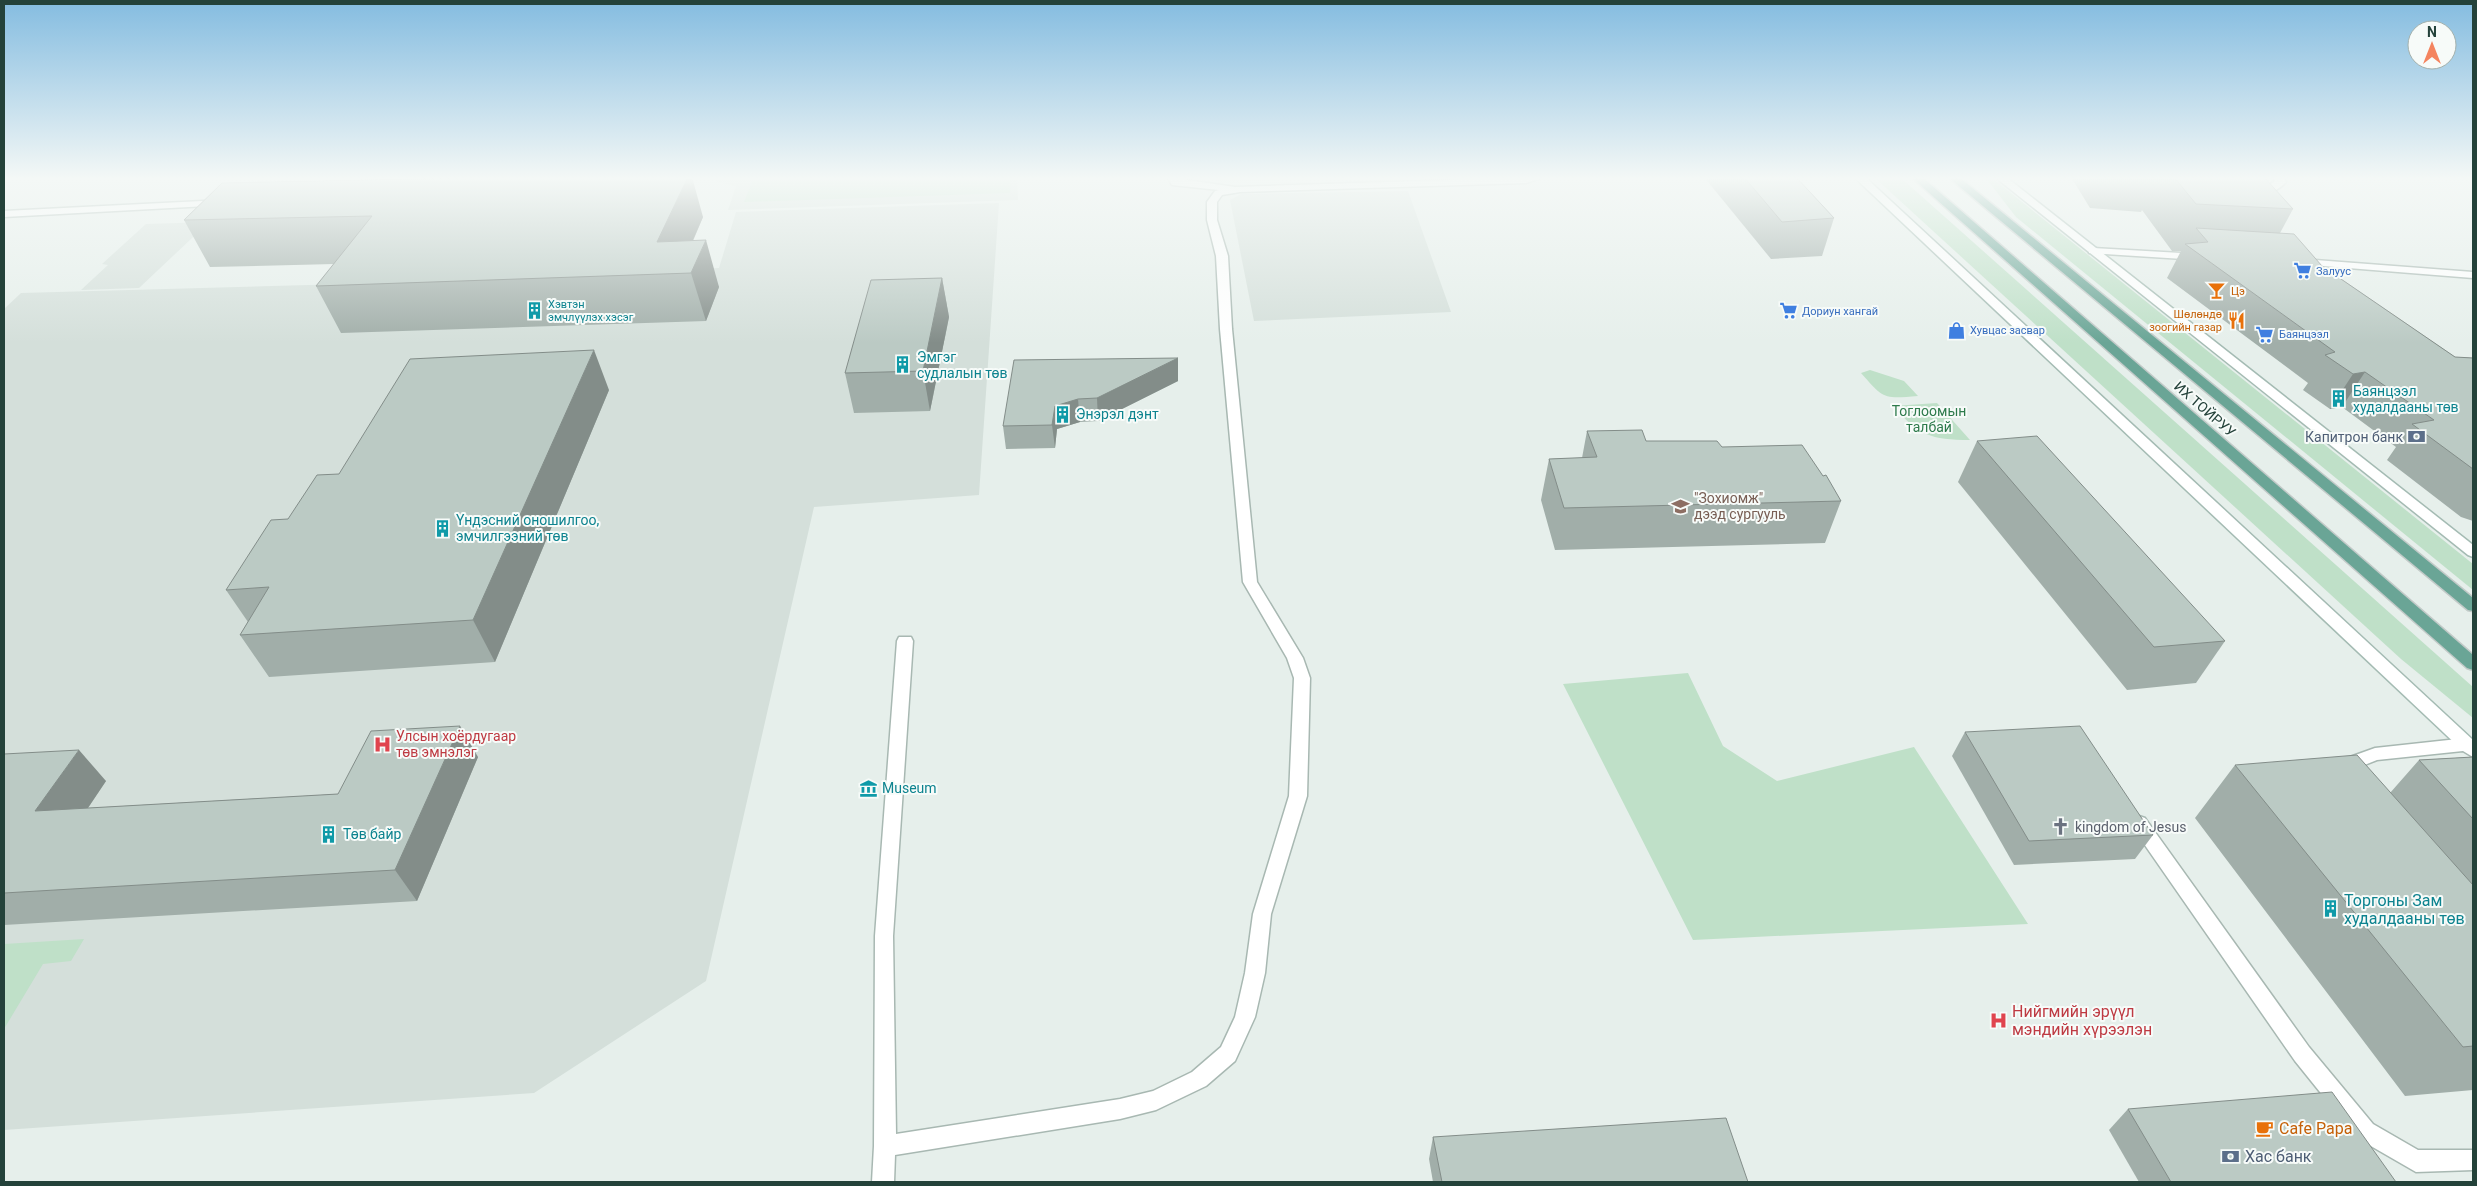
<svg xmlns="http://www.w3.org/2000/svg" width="2477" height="1186" font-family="Roboto,sans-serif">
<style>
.built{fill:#d4dfda}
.green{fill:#bfe0c8}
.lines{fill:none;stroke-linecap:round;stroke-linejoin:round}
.street-casing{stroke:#a8b8b2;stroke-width:3}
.secondary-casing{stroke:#a4bbb3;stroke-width:3}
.primary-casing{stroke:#c2cac8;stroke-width:3}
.street{fill:#fff;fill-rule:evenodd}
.secondary{fill:#fff;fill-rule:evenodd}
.primary{fill:#6aa596;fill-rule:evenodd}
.wall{fill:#a1aea9}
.shaded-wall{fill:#838d89}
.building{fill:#bbcac4;stroke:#838d89}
.labels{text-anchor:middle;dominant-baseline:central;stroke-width:4;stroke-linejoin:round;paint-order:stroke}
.far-shop-label{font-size:11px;fill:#366cbe;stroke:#f7fbf9;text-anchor:start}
.far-food-label{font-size:11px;fill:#c56008;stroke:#f7fbf9;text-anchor:start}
.far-culture-label{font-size:11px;fill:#0d838f;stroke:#f7fbf9;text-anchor:start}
.culture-label{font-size:14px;fill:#0d838f;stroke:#f7fbf9;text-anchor:start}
.street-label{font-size:14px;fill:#24423a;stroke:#f7fbf9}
.park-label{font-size:14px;fill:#2d7a4b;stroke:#f7fbf9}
.service-label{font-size:14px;fill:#4e5e75;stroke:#f7fbf9;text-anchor:end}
.education-label{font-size:14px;fill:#785e54;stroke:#f7fbf9;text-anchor:start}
.health-label{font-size:14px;fill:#be3a42;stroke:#f7fbf9;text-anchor:start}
.worship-label{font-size:14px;fill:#5b616d;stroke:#f7fbf9;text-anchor:start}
.near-culture-label{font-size:16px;fill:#0d838f;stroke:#f7fbf9;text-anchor:start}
.near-health-label{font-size:16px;fill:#be3a42;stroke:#f7fbf9;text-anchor:start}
.near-food-label{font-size:16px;fill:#c56008;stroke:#f7fbf9;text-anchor:start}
.near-service-label{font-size:16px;fill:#4e5e75;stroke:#f7fbf9;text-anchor:start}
</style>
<rect width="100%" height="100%" fill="#e6efeb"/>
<!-- built -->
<g class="built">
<path d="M 719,177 L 1017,177 L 1018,200 L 728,210 L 736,186 L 717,182 Z"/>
<path d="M 1201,177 L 1371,177 L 1224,182 Z"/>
<path d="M 1408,191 L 1451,312 L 1254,321 L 1230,200 L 1241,194 Z"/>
<path d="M 999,203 L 979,495 L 814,507 L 706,981 L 534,1093 L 4,1130 L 4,309 L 21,293 L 382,283 L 386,279 L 719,268 L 736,212 Z"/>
<path d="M 209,222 L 139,288 L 81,290 L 108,265 L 102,264 L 146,224 Z"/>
</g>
<!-- green -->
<g class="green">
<path d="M 754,177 L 1011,177 L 1010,193 L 744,202 Z"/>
<path d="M 1874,177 L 1900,177 L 2473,687 L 2473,718 L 2401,659 Z"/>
<path d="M 1985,177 L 1991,177 L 2473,564 L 2473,590 L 2016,217 Z"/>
<path d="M 1870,370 L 1904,381 L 1918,396 C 1883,399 1884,399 1861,373 Z"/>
<path d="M 1937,403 L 1970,440 C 1930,440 1919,435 1893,406 Z"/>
<path d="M 1688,673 L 1723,746 L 1777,781 L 1914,747 L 2028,924 L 1693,940 L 1563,684 Z"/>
<path d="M 84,939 L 71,961 L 43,964 L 4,1029 L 4,944 Z"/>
</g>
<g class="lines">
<defs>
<g id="street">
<path d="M 1167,177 L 1235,187 L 1544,177 L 1526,183 L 1240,192 L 1222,195 L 1217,202 L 1217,220 L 1228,256 L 1232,329 L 1257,582 L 1303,658 L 1310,678 L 1307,796 L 1271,914 L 1265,973 L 1255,1017 L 1235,1061 L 1206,1086 L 1156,1110 L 1120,1119 L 895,1155 L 894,1182 L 872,1182 L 874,1146 L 875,936 L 897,641 L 899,637 L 911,637 L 913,641 L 893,936 L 896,1134 L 1120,1099 L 1153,1091 L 1192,1072 L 1221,1047 L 1235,1017 L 1245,973 L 1253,914 L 1289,796 L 1294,678 L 1287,658 L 1243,582 L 1220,329 L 1216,256 L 1207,220 L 1207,202 L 1215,191 L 1219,190 L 1172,185 Z"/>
<path d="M 2273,177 L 2283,177 L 2286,182 C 2278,191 2258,201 2248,192 L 2266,187 L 2275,181 Z"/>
<path d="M 222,200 L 227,203 L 226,205 L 4,217 L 4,211 Z"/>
<path d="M 2093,248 L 2199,254 L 2205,257 L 2199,260 L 2089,253 L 2089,249 Z"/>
<path d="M 2302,259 L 2473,272 L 2473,278 L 2298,264 L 2298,260 Z"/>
<path d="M 2467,738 L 2473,740 L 2473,757 L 2463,751 L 2377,760 L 2342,774 L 2336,772 L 2333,767 L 2336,762 L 2375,748 Z"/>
<path d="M 2139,816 L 2145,818 L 2309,1047 L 2373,1124 L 2418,1150 L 2473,1150 L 2473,1170 L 2416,1172 L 2357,1138 L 2295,1061 L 2133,828 L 2130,823 L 2133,818 Z"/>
</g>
<g id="secondary">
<path d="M 1854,177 L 1865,177 L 2473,740 L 2473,753 L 2461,749 Z"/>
<path d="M 1995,177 L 2006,177 L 2473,545 L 2473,557 L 2468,555 Z"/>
</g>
<g id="primary">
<path d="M 1911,177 L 1922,177 L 2473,655 L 2473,670 L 2467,668 Z"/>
<path d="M 1948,177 L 1959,177 L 2473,598 L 2473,611 L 2468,610 Z"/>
</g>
</defs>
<!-- street casing -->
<use href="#street" class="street-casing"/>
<!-- secondary casing -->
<use href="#secondary" class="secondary-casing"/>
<!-- primary casing -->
<use href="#primary" class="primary-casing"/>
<!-- street -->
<use href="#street" class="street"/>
<!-- secondary -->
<use href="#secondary" class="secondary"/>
<!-- primary -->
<use href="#primary" class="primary"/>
</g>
<!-- wall -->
<g class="wall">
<path d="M 4,177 L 52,177 L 50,178 L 4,179 Z"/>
<path d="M 1704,177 L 1796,177 L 1834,218 L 1822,256 L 1771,259 Z"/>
<path d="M 2071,177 L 2264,177 L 2293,209 L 2280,233 L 2322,266 L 2455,357 L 2473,358 L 2473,521 L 2461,517 L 2387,460 L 2396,447 L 2342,407 L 2330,409 L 2303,390 L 2308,383 L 2167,278 L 2181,251 L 2172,251 L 2142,210 L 2141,212 L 2090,208 Z"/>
<path d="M 222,183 L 703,217 L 693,241 L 719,287 L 706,321 L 341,333 L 316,286 L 334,264 L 210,267 L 184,220 Z"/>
<path d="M 942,278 L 949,317 L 930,411 L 854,413 L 845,373 Z"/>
<path d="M 1178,358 L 1178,381 L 1098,421 L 1080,422 L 1057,429 L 1055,448 L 1006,449 L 1003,426 Z"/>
<path d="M 609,390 L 495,662 L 269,677 L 240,635 L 248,622 L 226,590 L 288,519 L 339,474 Z"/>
<path d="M 1587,431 L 1646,441 L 1722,447 L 1841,501 L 1825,543 L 1555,550 L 1541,500 L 1549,459 L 1582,458 Z"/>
<path d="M 1977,441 L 2225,641 L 2196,683 L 2127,690 L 1958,482 Z"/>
<path d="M 1965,732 L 2153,835 L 2135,859 L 2014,865 L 1952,756 Z"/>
<path d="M 4,754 L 106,781 L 88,808 L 338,794 L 478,757 L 417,901 L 4,925 Z"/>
<path d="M 2473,757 L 2473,1090 L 2405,1096 L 2195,818 L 2235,765 L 2390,793 L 2419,760 Z"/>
<path d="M 2128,1109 L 2396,1182 L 2139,1182 L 2109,1130 Z"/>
<path d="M 1433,1137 L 1748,1182 L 1433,1182 L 1429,1159 Z"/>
</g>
<!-- shaded-wall -->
<g class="shaded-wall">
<path d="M 688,177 L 692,177 L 703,217 L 678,274 L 657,242 Z"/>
<path d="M 706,240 L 719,287 L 706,321 L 691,273 Z"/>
<path d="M 942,278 L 949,317 L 930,411 L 923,371 Z"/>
<path d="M 594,350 L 609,390 L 495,662 L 473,620 Z"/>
<path d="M 1178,358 L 1178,381 L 1098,421 L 1097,398 Z"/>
<path d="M 2365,372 L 2342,407 L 2330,409 L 2353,374 Z"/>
<path d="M 1078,399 L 1080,422 L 1057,429 L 1055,448 L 1052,425 L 1055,406 Z"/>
<path d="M 460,726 L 478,757 L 417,901 L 395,870 Z"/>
<path d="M 79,750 L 106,781 L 65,842 L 35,811 Z"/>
</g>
<!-- building -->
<g class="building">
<path d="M 509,177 L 688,177 L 657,242 L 706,240 L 691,273 L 316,286 L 372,216 L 184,220 L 222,183 Z"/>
<path d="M 1744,177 L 1796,177 L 1834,218 L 1782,222 Z"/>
<path d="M 2174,177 L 2264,177 L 2293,209 L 2196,204 Z"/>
<path d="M 2196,228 L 2294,234 L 2322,266 L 2455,357 L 2473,358 L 2473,469 L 2412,424 L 2434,420 L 2365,372 L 2353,374 L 2325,355 L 2335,352 L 2185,244 L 2208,242 Z"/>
<path d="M 942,278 L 923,371 L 845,373 L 871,280 Z"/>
<path d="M 594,350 L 473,620 L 240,635 L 269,587 L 226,590 L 271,520 L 288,519 L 317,475 L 339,474 L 410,359 Z"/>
<path d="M 1178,358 L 1097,398 L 1078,399 L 1055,406 L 1052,425 L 1003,426 L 1014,360 Z"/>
<path d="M 1642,430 L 1646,441 L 1717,441 L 1722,447 L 1802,445 L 1823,476 L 1826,475 L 1841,501 L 1564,508 L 1549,459 L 1597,457 L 1587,431 Z"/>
<path d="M 2037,436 L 2225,641 L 2154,647 L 1977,441 Z"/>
<path d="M 460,726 L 395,870 L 4,893 L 4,754 L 79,750 L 35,811 L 338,794 L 371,731 Z"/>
<path d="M 2080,726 L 2153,835 L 2029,841 L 1965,732 Z"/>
<path d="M 2357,755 L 2473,885 L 2473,1046 L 2463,1047 L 2235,765 Z"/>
<path d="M 2473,757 L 2473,819 L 2419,760 Z"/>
<path d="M 2332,1092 L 2396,1182 L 2171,1182 L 2128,1109 Z"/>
<path d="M 1726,1118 L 1748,1182 L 1442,1182 L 1433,1137 Z"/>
</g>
<!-- sky -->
<linearGradient id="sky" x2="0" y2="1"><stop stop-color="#84bce0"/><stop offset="0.52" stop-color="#f4f8f6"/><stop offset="1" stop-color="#f4f8f6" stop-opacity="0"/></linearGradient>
<rect width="2477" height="343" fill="url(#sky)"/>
<!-- icons -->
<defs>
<symbol id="supermarket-bare" viewBox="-9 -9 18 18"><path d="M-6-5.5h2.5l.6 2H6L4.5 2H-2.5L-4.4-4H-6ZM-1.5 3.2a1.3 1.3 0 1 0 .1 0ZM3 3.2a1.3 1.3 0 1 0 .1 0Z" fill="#3f7fe0" stroke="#f7fbf9" stroke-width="2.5" paint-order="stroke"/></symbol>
<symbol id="bar-bare" viewBox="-9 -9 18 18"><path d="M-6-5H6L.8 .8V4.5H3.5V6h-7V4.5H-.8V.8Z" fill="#e8710a" stroke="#f7fbf9" stroke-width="2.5" paint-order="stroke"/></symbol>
<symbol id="building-bare" viewBox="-9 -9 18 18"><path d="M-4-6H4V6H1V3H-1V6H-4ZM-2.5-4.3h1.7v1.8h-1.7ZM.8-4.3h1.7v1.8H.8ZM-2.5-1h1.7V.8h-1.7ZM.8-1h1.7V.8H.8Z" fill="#0f9aa8" stroke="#f7fbf9" stroke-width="2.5" paint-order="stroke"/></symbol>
<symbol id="restaurant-bare" viewBox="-9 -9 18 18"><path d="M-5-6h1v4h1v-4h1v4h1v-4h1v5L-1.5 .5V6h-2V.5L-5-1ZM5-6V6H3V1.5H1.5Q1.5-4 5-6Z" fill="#e8710a" stroke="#f7fbf9" stroke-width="2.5" paint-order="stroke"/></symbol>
<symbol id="shop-bare" viewBox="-9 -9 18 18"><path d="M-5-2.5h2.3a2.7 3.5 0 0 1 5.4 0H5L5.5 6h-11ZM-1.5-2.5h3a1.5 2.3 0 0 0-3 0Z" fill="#3f7fe0" stroke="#f7fbf9" stroke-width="2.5" paint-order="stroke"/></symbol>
<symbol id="bank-bare" viewBox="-9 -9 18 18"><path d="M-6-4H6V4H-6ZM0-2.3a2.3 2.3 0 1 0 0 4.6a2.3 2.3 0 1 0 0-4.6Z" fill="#5c6f8a" stroke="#f7fbf9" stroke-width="2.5" paint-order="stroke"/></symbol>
<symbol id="university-bare" viewBox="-9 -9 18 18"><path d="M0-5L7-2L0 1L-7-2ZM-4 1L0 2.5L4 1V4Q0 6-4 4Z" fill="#8d6e63" stroke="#f7fbf9" stroke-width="2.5" paint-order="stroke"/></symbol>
<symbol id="hospital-bare" viewBox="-9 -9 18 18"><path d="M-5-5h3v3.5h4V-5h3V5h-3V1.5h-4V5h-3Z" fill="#e0444e" stroke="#f7fbf9" stroke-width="2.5" paint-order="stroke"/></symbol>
<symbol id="museum-bare" viewBox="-9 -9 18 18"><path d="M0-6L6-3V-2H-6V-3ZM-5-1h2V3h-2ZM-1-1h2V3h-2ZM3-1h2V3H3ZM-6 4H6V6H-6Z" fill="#0f9aa8" stroke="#f7fbf9" stroke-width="2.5" paint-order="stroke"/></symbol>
<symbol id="church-bare" viewBox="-9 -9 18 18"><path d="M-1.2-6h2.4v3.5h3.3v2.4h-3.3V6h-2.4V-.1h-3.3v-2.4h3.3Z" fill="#6b7280" stroke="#f7fbf9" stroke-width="2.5" paint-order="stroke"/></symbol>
<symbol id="cafe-bare" viewBox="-9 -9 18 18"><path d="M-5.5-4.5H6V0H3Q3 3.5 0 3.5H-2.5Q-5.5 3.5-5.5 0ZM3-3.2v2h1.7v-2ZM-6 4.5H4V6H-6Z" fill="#e8710a" stroke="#f7fbf9" stroke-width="2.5" paint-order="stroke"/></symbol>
</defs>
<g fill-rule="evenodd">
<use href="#supermarket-bare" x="2290" y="258" width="25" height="25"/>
<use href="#bar-bare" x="2204" y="278" width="25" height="25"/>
<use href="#building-bare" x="522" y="298" width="25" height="25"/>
<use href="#supermarket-bare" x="1776" y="298" width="25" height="25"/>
<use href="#restaurant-bare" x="2224" y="308" width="25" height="25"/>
<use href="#shop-bare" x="1944" y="318" width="25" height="25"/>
<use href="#supermarket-bare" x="2252" y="322" width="25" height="25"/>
<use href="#building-bare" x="890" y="352" width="25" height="25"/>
<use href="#building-bare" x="2326" y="386" width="25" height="25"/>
<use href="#building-bare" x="1050" y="402" width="25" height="25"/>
<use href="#bank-bare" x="2404" y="424" width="25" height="25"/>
<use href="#university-bare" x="1668" y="494" width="25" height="25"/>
<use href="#building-bare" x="430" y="516" width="25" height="25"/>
<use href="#hospital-bare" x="370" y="732" width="25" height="25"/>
<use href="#museum-bare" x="856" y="776" width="25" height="25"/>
<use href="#church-bare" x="2048" y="814" width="25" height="25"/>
<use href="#building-bare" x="316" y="822" width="25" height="25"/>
<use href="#building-bare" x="2318" y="896" width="25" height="25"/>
<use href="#hospital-bare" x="1986" y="1008" width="25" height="25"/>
<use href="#cafe-bare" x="2252" y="1116" width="25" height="25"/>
<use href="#bank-bare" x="2218" y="1144" width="25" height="25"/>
</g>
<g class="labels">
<!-- far-shop labels -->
<g class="far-shop-label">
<text x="2316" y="271">Залуус</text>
<text x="1802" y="311">Дориун хангай</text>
<text x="1970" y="330">Хувцас засвар</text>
<text x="2279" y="334">Баянцээл</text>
</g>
<!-- far-food labels -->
<g class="far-food-label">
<text x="2231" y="291">Цэ</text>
<text x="2222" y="314" text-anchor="end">Шөлөндө<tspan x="2222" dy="13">зоогийн газар</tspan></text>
</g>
<!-- far-culture labels -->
<g class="far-culture-label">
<text x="548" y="304">Хэвтэн<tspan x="548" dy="13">эмчлүүлэх хэсэг</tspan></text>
</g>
<!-- culture labels -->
<g class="culture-label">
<text x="917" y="357">Эмгэг<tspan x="917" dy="16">судлалын төв</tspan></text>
<text x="2353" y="391">Баянцээл<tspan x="2353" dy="16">худалдааны төв</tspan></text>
<text x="1076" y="414">Энэрэл дэнт</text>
<text x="456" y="520">Үндэсний оношилгоо,<tspan x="456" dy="16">эмчилгээний төв</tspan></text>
<text x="882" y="788">Museum</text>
<text x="343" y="834">Төв байр</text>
</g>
<!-- street labels -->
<g class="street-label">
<text transform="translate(2205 409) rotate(41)">ИХ ТОЙРУУ</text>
</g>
<!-- park labels -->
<g class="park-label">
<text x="1929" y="411">Тоглоомын<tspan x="1929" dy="16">талбай</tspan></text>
</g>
<!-- service labels -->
<g class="service-label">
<text x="2403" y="437">Капитрон банк</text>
</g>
<!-- education labels -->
<g class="education-label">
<text x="1694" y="498">"Зохиомж"<tspan x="1694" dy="16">дээд сургууль</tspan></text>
</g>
<!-- health labels -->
<g class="health-label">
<text x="396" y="736">Улсын хоёрдугаар<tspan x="396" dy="16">төв эмнэлэг</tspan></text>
</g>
<!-- worship labels -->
<g class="worship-label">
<text x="2075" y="827">kingdom of Jesus</text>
</g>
<!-- near-culture labels -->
<g class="near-culture-label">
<text x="2344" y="900">Торгоны Зам<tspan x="2344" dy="18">худалдааны төв</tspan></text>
</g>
<!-- near-health labels -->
<g class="near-health-label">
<text x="2012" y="1011">Нийгмийн эрүүл<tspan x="2012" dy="18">мэндийн хүрээлэн</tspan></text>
</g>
<!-- near-food labels -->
<g class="near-food-label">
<text x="2279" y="1128">Cafe Papa</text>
</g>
<!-- near-service labels -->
<g class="near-service-label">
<text x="2245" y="1156">Хас банк</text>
</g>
</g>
<!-- border -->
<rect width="2477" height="1186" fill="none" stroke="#24423a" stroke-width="10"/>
<!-- north arrow -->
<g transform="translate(2432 45)"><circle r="24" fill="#f7fbf9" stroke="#a3b1ad"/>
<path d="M0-4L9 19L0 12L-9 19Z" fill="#f4845f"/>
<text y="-8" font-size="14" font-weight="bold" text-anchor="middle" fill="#24423a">N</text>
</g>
</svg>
